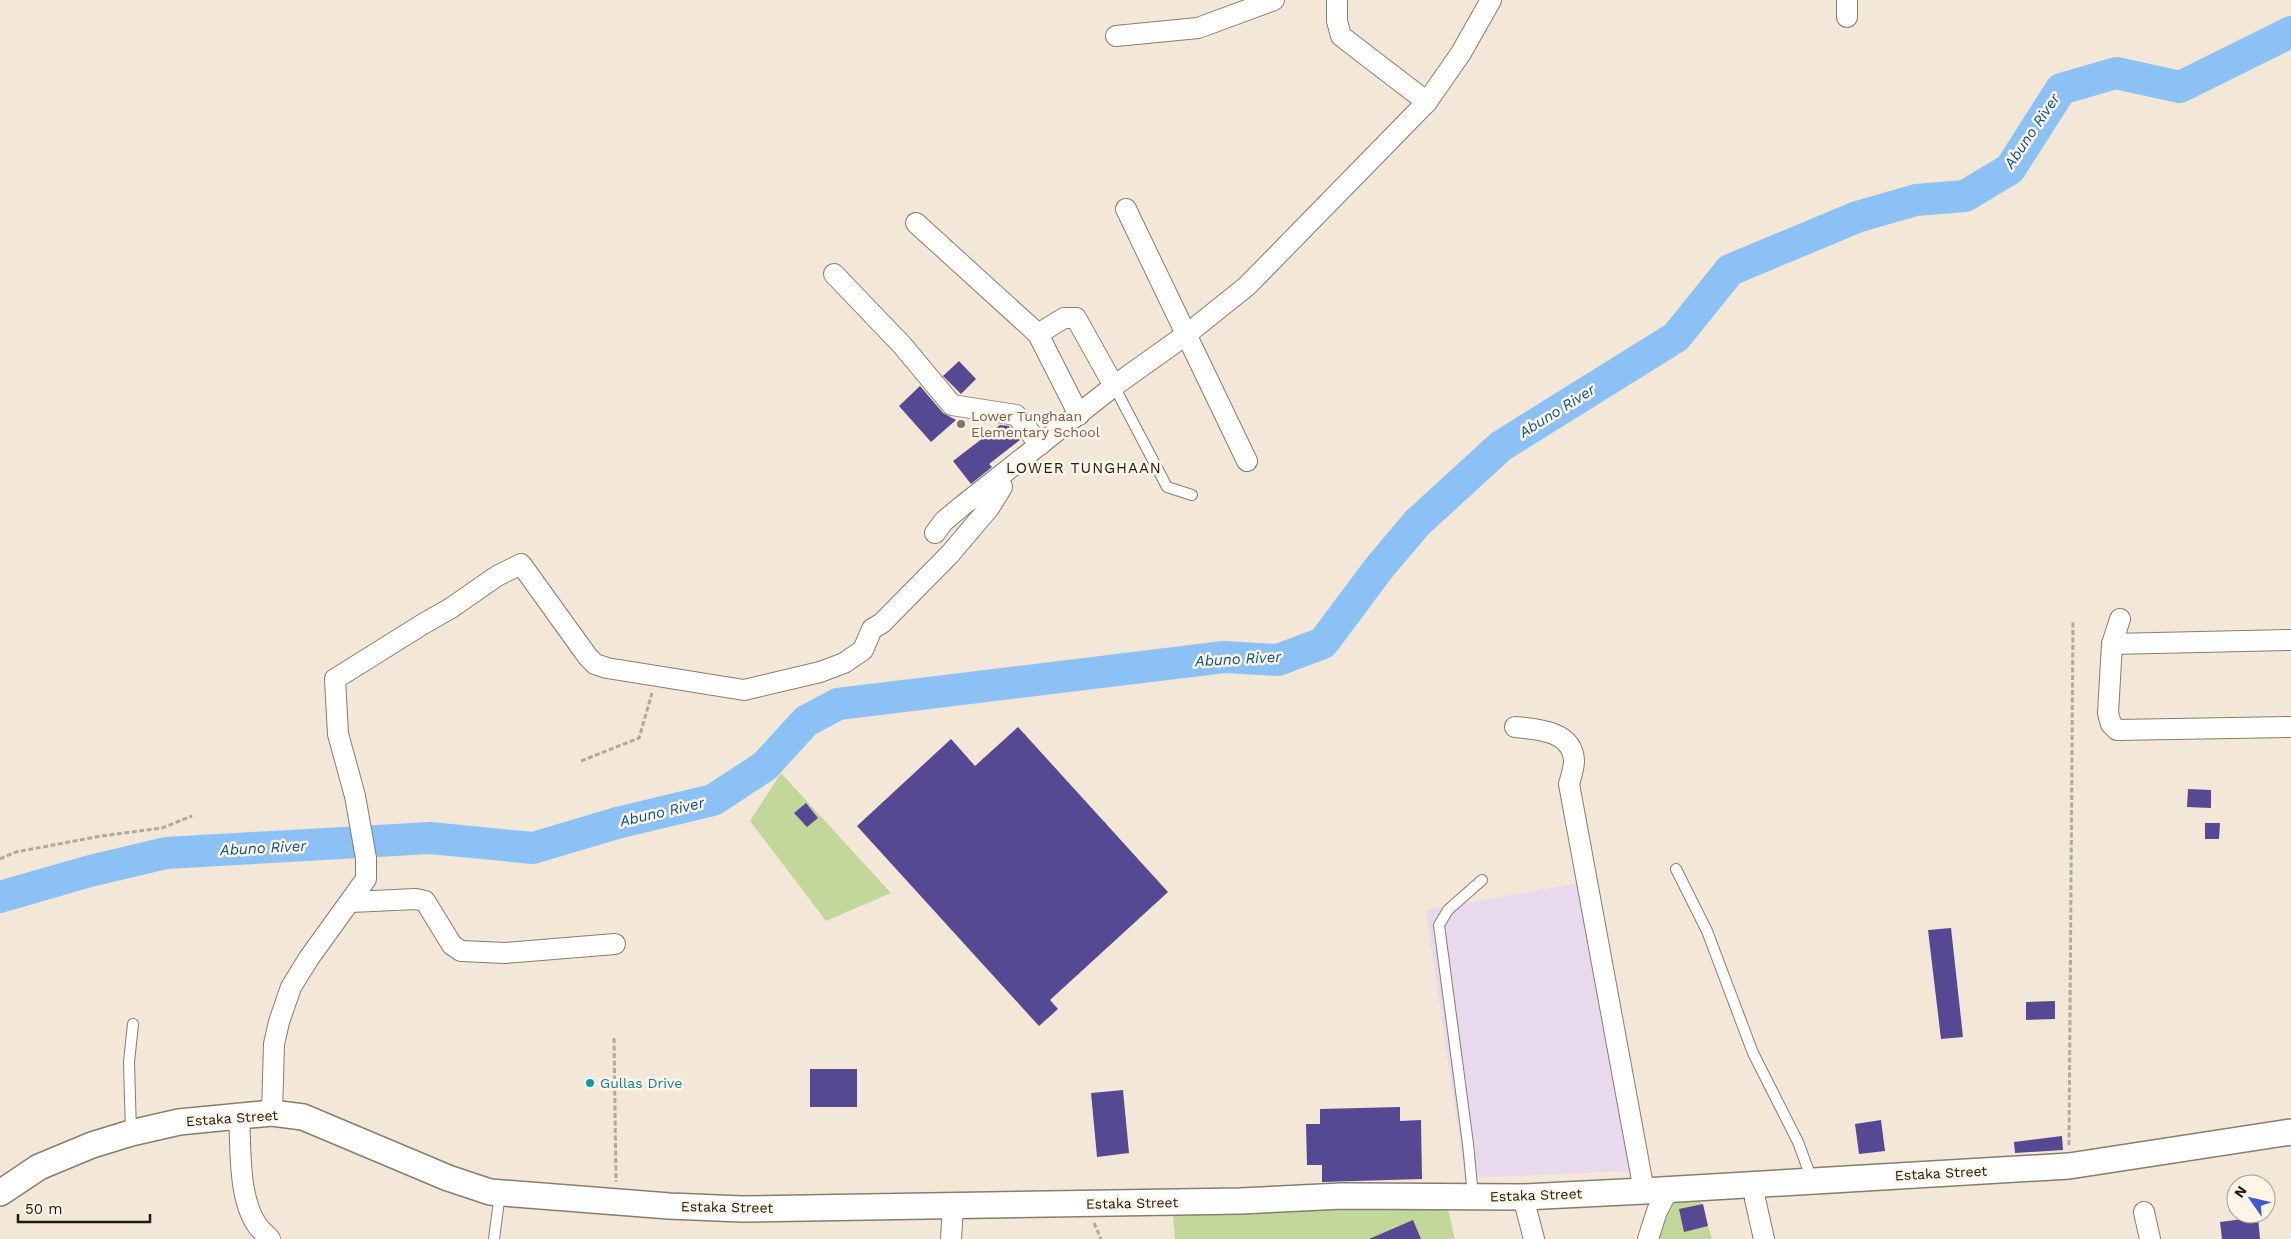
<svg xmlns="http://www.w3.org/2000/svg" width="2291" height="1239" font-family="'Work Sans',sans-serif">
<style>
.commercial{fill:#e9d9ec}
.green{fill:#c4d79a}
.lines{fill:none;stroke-linecap:round;stroke-linejoin:round}
.river{stroke:#8bc1f5;stroke-width:32}
.building{fill:#564993}
.service-casing{stroke:#877d6e;stroke-width:12}
.minor-casing{stroke:#877d6e;stroke-width:22}
.tertiary-casing{stroke:#877d6e;stroke-width:28}
.path{stroke:#b1a99b;stroke-width:3;stroke-dasharray:5 2.5;stroke-linecap:butt}
.service{stroke:#fff;stroke-width:10}
.minor{stroke:#fff;stroke-width:20}
.tertiary{stroke:#fff;stroke-width:25}
.education-dot{fill:#8d6e63;stroke:#fef5e8;stroke-width:2}
.culture-dot{fill:#0f9aa8;stroke:#fef5e8;stroke-width:2}
.labels{text-anchor:middle;dominant-baseline:central;stroke-width:5;stroke-linejoin:round;paint-order:stroke}
.education-label{font-size:14px;fill:#785e54;stroke:#fef5e8;text-anchor:start}
.culture-label{font-size:14px;fill:#0d838f;stroke:#fef5e8;text-anchor:start}
.street-label{font-size:14px;fill:#1d1913;stroke:#fef5e8}
.water-label{font-size:15px;font-style:italic;fill:#00558f;stroke:#fef5e8}
.neighbourhood-label{font-size:15px;letter-spacing:1px;fill:#1d1913;stroke:#fef5e8}
</style>
<rect width="100%" height="100%" fill="#f3e8d7"/>
<!-- commercial -->
<path class="commercial" d="M 1580,883 L 1632,1171 L 1465,1178 L 1426,910 Z"/>
<!-- green -->
<g class="green">
<path d="M 781,773 L 891,893 L 826,921 L 750,821 Z"/>
<path d="M 1700,1199 L 1712,1239 L 1654,1239 L 1669,1204 Z"/>
<path d="M 1447,1205 L 1455,1239 L 1175,1239 L 1173,1216 Z"/>
</g>
<g class="lines">
<!-- river -->
<path class="river" d="M 0,897 L 90,871 L 166,853 L 430,838 L 533,848 L 617,823 L 713,800 L 765,766 L 806,721 L 838,704 L 1224,657 L 1278,660 L 1323,643 L 1379,568 L 1417,523 L 1501,446 L 1676,337 L 1730,270 L 1857,217 L 1916,200 L 1965,196 L 2010,169 L 2061,89 L 2116,73 L 2180,87 L 2291,32"/>
</g>
<!-- building -->
<g class="building">
<path d="M 959,361 L 976,379 L 961,394 L 943,376 Z"/>
<path d="M 920,386 L 943,413 L 956,420 L 931,442 L 899,406 Z"/>
<path d="M 1000,425 L 1009,426 L 1020,440 L 989,464 L 992,467 L 971,484 L 953,461 Z"/>
<path d="M 1018,727 L 1168,892 L 1050,1000 L 1058,1009 L 1039,1026 L 857,826 L 951,739 L 975,766 Z"/>
<path d="M 2188,789 L 2211,790 L 2211,808 L 2187,807 Z"/>
<path d="M 806,803 L 818,818 L 807,827 L 794,813 Z"/>
<path d="M 2205,823 L 2220,823 L 2219,839 L 2205,839 Z"/>
<path d="M 1951,928 L 1963,1037 L 1941,1039 L 1928,930 Z"/>
<path d="M 2055,1001 L 2055,1019 L 2026,1020 L 2026,1002 Z"/>
<rect x="810" y="1069" width="47" height="38"/>
<path d="M 1123,1090 L 1129,1153 L 1097,1157 L 1091,1093 Z"/>
<path d="M 1400,1107 L 1400,1121 L 1421,1120 L 1422,1179 L 1322,1182 L 1322,1165 L 1307,1165 L 1306,1124 L 1320,1124 L 1320,1109 Z"/>
<path d="M 1881,1120 L 1885,1151 L 1859,1154 L 1855,1124 Z"/>
<path d="M 2062,1136 L 2063,1150 L 2015,1153 L 2014,1142 Z"/>
<path d="M 1703,1204 L 1708,1226 L 1684,1232 L 1679,1209 Z"/>
<path d="M 2258,1217 L 2260,1239 L 2222,1239 L 2220,1222 Z"/>
<path d="M 1413,1220 L 1421,1239 L 1369,1239 Z"/>
</g>
<g class="lines">
<defs>
<g id="service">
<path d="M 1114,386 L 1167,487 L 1192,495"/>
<path d="M 1676,869 L 1707,931 L 1753,1053 L 1798,1142 L 1812,1180"/>
<path d="M 131,1133 L 129,1062 L 133,1024"/>
<path d="M 1473,1196 L 1468,1144 L 1439,925 L 1448,910 L 1482,880"/>
<path d="M 494,1239 L 500,1193"/>
</g>
<g id="minor">
<path d="M 1337,0 L 1337,21 L 1341,36 L 1427,102"/>
<path d="M 1847,17 L 1847,0"/>
<path d="M 1116,36 L 1198,28 L 1274,0"/>
<path d="M 1126,209 L 1247,461"/>
<path d="M 916,223 L 1038,334 L 1079,415"/>
<path d="M 834,274 L 902,345 L 952,405 L 1016,415 L 1040,445"/>
<path d="M 1038,334 L 1064,318 L 1076,318 L 1114,386"/>
<path d="M 935,533 L 944,521 L 962,506 L 1114,386 L 1187,334 L 1247,286 L 1427,102 L 1461,53 L 1491,0"/>
<path d="M 2120,619 L 2112,644 L 2108,713 L 2111,724 L 2117,730 L 2291,727"/>
<path d="M 2112,644 L 2291,640"/>
<path d="M 1515,727 C 1537,729 1573,731 1574,761 C 1574,768 1571,777 1569,784 L 1644,1191"/>
<path d="M 351,902 L 416,899 L 425,901 L 452,945 L 461,951 L 505,953 L 615,944"/>
<path d="M 272,1113 L 274,1044 L 279,1022 L 291,987 L 309,958 L 366,879 L 366,858 L 355,796 L 338,734 L 335,679 L 423,624 L 451,608 L 497,576 L 521,564 L 588,657 L 595,664 L 607,668 L 744,690 L 820,672 L 844,663 L 863,650 L 872,629 L 882,623 L 950,554 L 989,508 L 1002,487 L 998,479"/>
<path d="M 239,1115 C 241,1147 238,1198 257,1225 C 260,1230 266,1234 270,1239"/>
<path d="M 1755,1184 L 1755,1199 L 1764,1239"/>
<path d="M 1523,1197 L 1534,1239"/>
<path d="M 2144,1212 L 2150,1239"/>
<path d="M 951,1239 L 953,1206"/>
<path d="M 1648,1239 L 1657,1211 L 1668,1190"/>
</g>
<path id="tertiary" d="M 0,1193 L 39,1167 L 92,1145 L 131,1133 L 179,1122 L 272,1113 L 303,1117 L 448,1178 L 490,1192 L 669,1206 L 742,1209 L 1240,1201 L 1342,1196 L 1523,1197 L 1644,1191 L 2069,1166 L 2291,1132"/>
</defs>
<!-- service casing -->
<use href="#service" class="service-casing"/>
<!-- minor casing -->
<use href="#minor" class="minor-casing"/>
<!-- tertiary casing -->
<use href="#tertiary" class="tertiary-casing"/>
<!-- path -->
<g class="path">
<path d="M 581,761 L 639,738 L 652,693"/>
<path d="M 0,859 L 16,852 L 101,836 L 162,828 L 192,816"/>
<path d="M 614,1038 L 616,1182"/>
<path d="M 2069,1145 L 2073,622"/>
<path d="M 1094,1223 L 1101,1239"/>
</g>
<!-- service -->
<use href="#service" class="service"/>
<!-- minor -->
<use href="#minor" class="minor"/>
<!-- tertiary -->
<use href="#tertiary" class="tertiary"/>
</g>
<!-- markers -->
<circle class="education-dot" cx="961" cy="424" r="5"/>
<circle class="culture-dot" cx="590" cy="1083" r="5"/>
<g class="labels">
<!-- education labels -->
<g class="education-label">
<text x="971" y="416">Lower Tunghaan<tspan x="971" dy="16">Elementary School</tspan></text>
</g>
<!-- culture labels -->
<g class="culture-label">
<text x="600" y="1083">Gullas Drive</text>
</g>
<!-- street labels -->
<g class="street-label">
<text transform="translate(232 1118) rotate(-4)">Estaka Street</text>
<text transform="translate(1941 1173) rotate(-3)">Estaka Street</text>
<text transform="translate(1536 1195) rotate(-2)">Estaka Street</text>
<text transform="translate(1132 1203) rotate(-1)">Estaka Street</text>
<text transform="translate(727 1207) rotate(1)">Estaka Street</text>
</g>
<!-- water labels -->
<g class="water-label">
<text transform="translate(2032 131) rotate(-56)">Abuno River</text>
<text transform="translate(1557 411) rotate(-32)">Abuno River</text>
<text transform="translate(1238 659) rotate(-3)">Abuno River</text>
<text transform="translate(662 812) rotate(-13)">Abuno River</text>
<text transform="translate(263 848) rotate(-3)">Abuno River</text>
</g>
<!-- neighbourhood labels -->
<g class="neighbourhood-label">
<text x="1084" y="468">LOWER TUNGHAAN</text>
</g>
</g>
<!-- north arrow -->
<g transform="translate(2251 1199) rotate(304)"><circle r="24" fill="#fef5e8" stroke="#a49d93"/>
<path d="M0-4L9 19L0 12L-9 19Z" fill="#4159cd"/>
<text y="-8" font-size="14" font-weight="bold" text-anchor="middle" fill="#1d1913">N</text>
</g>
<!-- scale -->
<path d="M18 1214v8h132v-8" fill="none" stroke="#1d1913" stroke-width="2.5"/>
<text x="25" y="1214" font-size="15" fill="#1d1913" stroke="#fef5e8" stroke-width="4" paint-order="stroke">50 m</text>
</svg>
